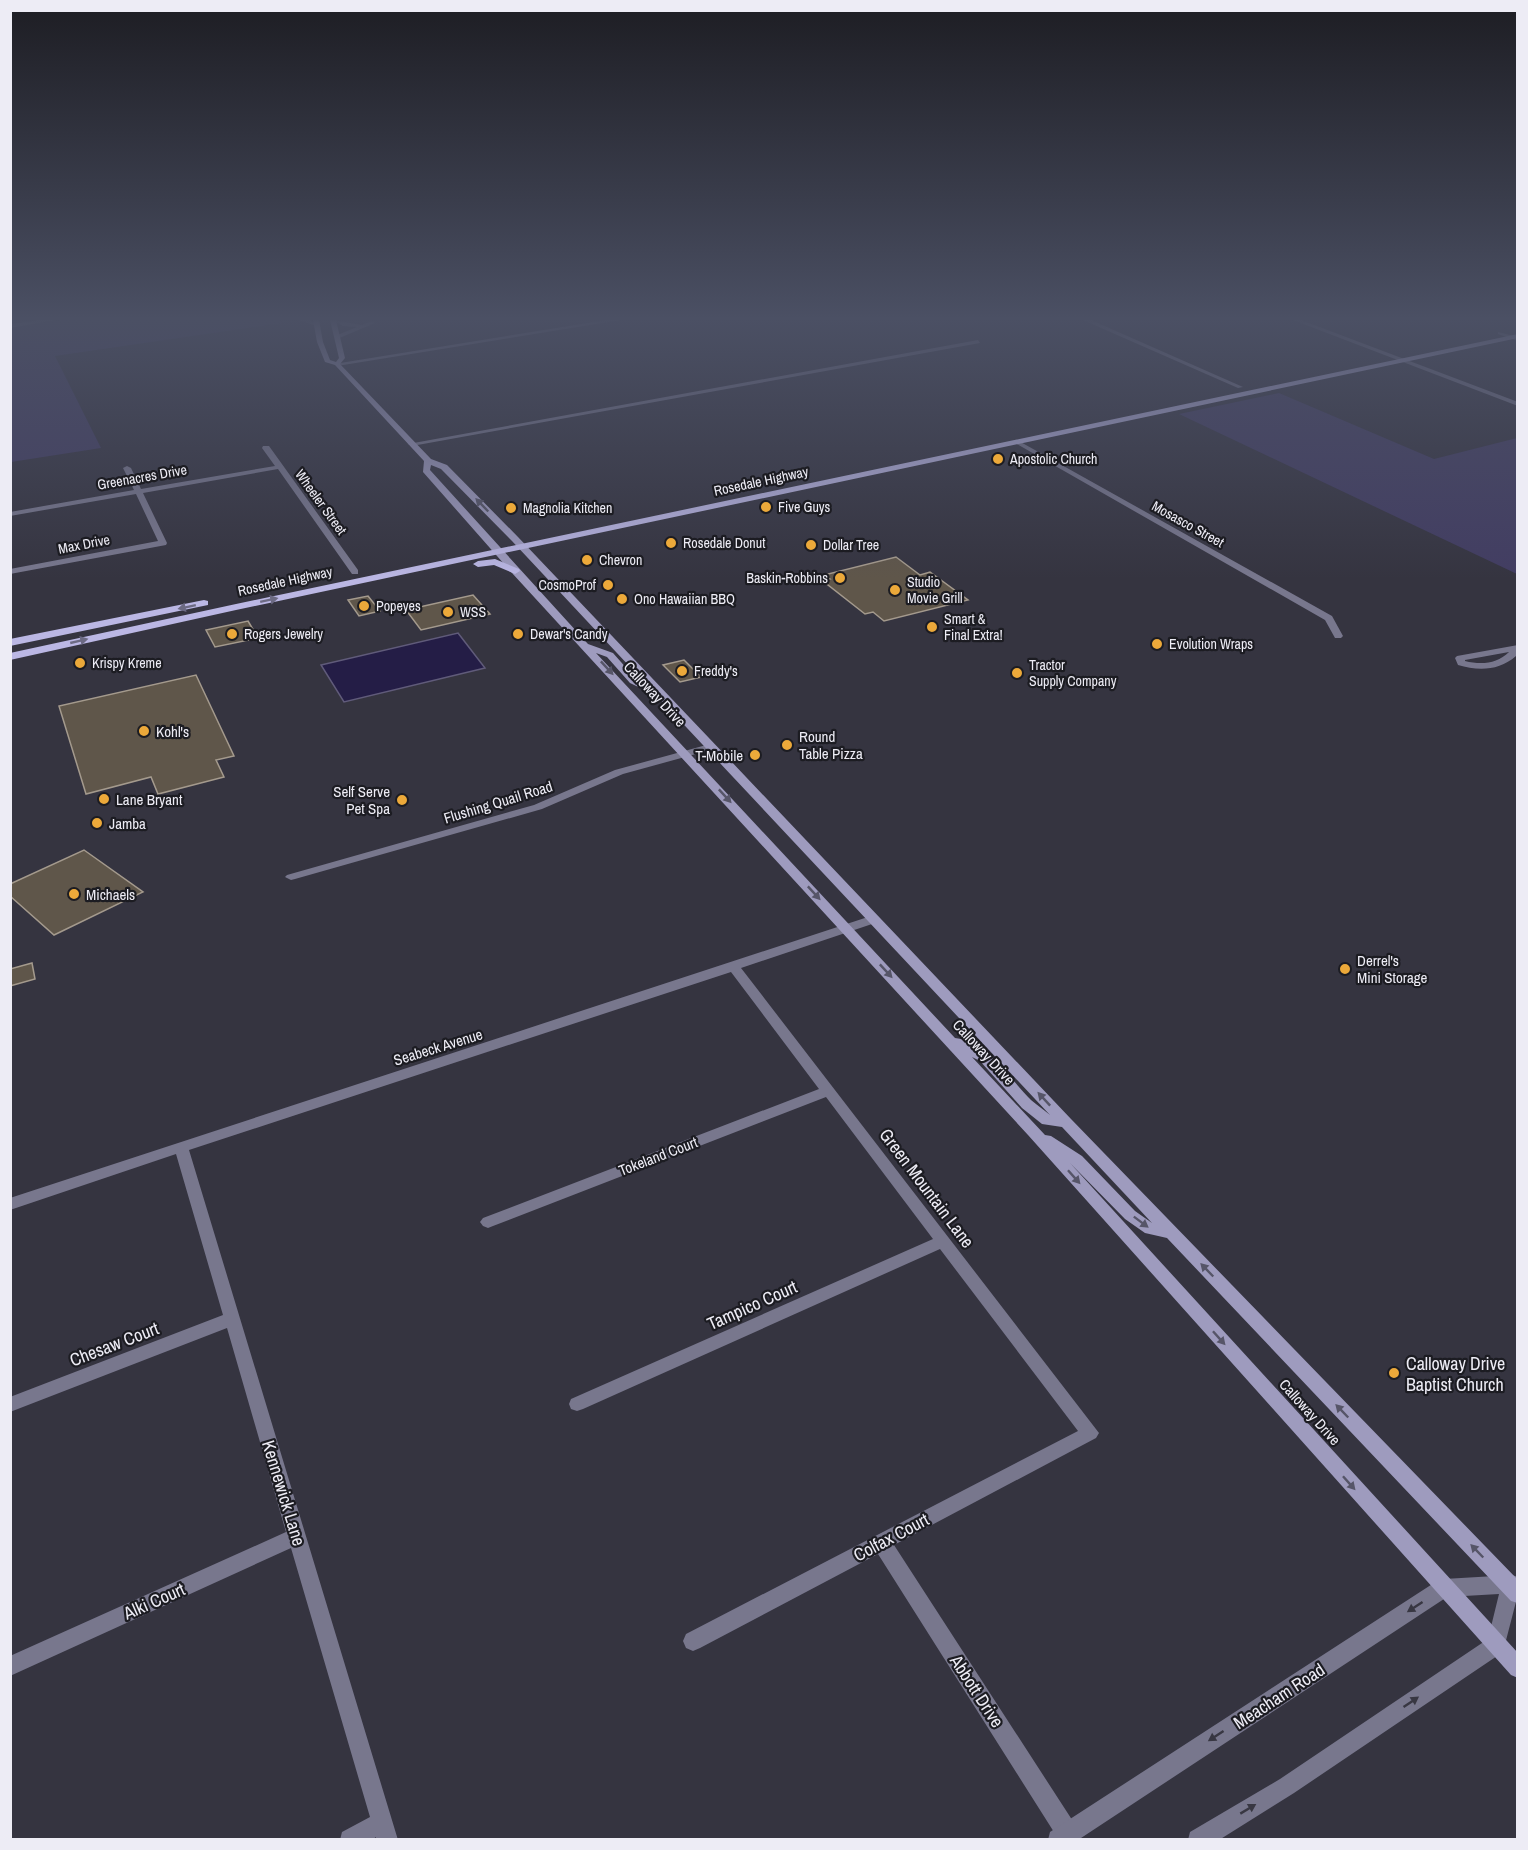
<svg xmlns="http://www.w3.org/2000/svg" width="1528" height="1850" font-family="'Archivo Narrow',sans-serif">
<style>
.green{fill:#423d62}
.water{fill:#241d46;stroke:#605b7a;stroke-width:1.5}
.building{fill:#5f564a;stroke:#a49a8d;stroke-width:1.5}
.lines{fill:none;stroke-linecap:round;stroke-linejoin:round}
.minor{fill:#78778d;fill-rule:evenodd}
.tertiary{fill:#78778d;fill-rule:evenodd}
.secondary{fill:#9e9bbe;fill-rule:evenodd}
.primary{fill:#bbb7e4;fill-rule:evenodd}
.oneway{fill:#565568}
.oneway2{fill:#6c6a83}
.oneway3{fill:#383742}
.poi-dot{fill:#eca93a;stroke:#1c1c22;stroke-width:2}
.labels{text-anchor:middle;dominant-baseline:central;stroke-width:4.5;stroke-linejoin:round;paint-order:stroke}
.far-poi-label{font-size:14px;fill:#edecf5;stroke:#1c1c22;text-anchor:start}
.far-street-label{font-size:14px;fill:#edecf5;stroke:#1c1c22}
.street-label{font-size:15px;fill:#edecf5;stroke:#1c1c22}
.poi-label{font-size:15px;fill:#edecf5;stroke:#1c1c22;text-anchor:start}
.near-street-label{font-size:18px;fill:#edecf5;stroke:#1c1c22}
.near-poi-label{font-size:18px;fill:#edecf5;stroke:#1c1c22;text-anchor:start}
</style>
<rect width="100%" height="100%" fill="#353440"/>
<!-- green -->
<g class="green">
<path d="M 62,320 L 278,320 L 282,323 L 55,356 L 101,448 L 11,462 L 11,327 Z"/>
<path d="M 1279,393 L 1434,459 L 1517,438 L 1517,574 L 1179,414 Z"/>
</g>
<!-- water -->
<path class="water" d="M 458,633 L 485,668 L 344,702 L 321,665 Z"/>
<!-- building -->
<g class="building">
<path d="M 896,557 L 920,575 L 930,572 L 968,600 L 884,621 L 873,612 L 865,614 L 823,581 L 830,579 L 824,575 Z"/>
<path d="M 473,595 L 490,614 L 421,630 L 406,610 Z"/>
<path d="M 368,596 L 380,611 L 359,616 L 348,600 Z"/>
<path d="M 248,621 L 258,638 L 215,647 L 206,630 Z"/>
<path d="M 684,660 L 701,677 L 680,682 L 663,665 Z"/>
<path d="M 196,675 L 234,756 L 216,760 L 224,777 L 158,794 L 151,777 L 86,794 L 59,706 Z"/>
<path d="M 84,850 L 143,892 L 54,935 L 10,896 L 10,884 Z"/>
<path d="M 32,963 L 35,979 L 10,986 L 10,969 Z"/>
</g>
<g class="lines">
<!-- minor -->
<g class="minor">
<path d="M 40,320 L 56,320 L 10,328 L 10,324 Z"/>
<path d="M 299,320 L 309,320 L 319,324 L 316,326 Z"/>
<path d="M 333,320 L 362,325 L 372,321 L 375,323 L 337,339 L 335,336 L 357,327 L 343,326 Z"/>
<path d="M 606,320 L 621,320 L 337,366 L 334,364 Z"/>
<path d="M 1083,320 L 1091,320 L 1243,387 L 1238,388 Z"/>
<path d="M 1498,332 L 1518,337 L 1518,341 L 1498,334 Z"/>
<path d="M 978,340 L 980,343 L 412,446 L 408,444 Z"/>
<path d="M 1017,440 L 1332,616 L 1343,636 L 1341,638 L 1335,638 L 1325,620 L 1015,443 L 1013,442 Z"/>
<path d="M 263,446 L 269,446 L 358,570 L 358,574 L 352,574 L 278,469 L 143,493 L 167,543 L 166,545 L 10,574 L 10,569 L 158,541 L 136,494 L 10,516 L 10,512 L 134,490 L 123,468 L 127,466 L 131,468 L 141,489 L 275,466 L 262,448 Z"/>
<path d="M 1518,645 L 1516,656 C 1499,671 1478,671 1458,665 L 1455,658 L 1457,656 ZM 1509,652 C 1497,664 1481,665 1465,661 L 1465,660 Z"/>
<path d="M 710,744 L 714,745 L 714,749 L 623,774 L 542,809 L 295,879 L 291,880 L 285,877 L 287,875 L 534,805 L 615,770 Z"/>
<path d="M 874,915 L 880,919 L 878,922 L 741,968 L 1099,1433 L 1096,1438 L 894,1545 L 1078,1829 L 1081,1837 L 1080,1840 L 1059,1840 L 878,1554 L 700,1648 L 693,1651 L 686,1648 L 683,1641 L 686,1634 L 1078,1431 L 940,1249 L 583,1409 L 577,1411 L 571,1409 L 569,1404 L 571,1399 L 933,1239 L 826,1097 L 493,1226 L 488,1228 L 483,1226 L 480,1222 L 483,1218 L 819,1089 L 731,972 L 189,1150 L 398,1840 L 376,1840 L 376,1837 L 372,1840 L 340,1840 L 342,1832 L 370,1817 L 291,1548 L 10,1676 L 10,1656 L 286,1532 L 227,1328 L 10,1412 L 10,1397 L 223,1315 L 176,1154 L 10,1210 L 10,1198 Z"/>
</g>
<!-- tertiary -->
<g class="tertiary">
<path d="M 1293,320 L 1301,320 L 1518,402 L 1518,406 Z"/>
<path d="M 1512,1575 L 1518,1577 L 1518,1594 L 1503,1652 L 1294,1793 L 1219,1840 L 1188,1840 L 1190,1832 L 1280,1779 L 1488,1639 L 1499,1594 L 1447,1597 L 1078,1840 L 1048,1840 L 1050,1832 L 1437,1581 L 1444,1579 Z"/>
</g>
<!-- secondary -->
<path class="secondary" d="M 313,320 L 319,320 L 323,342 L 330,360 L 336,362 L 339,358 L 330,320 L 336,320 L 345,358 L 340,364 L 431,459 L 447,465 L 518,537 L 1071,1119 L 1518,1580 L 1518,1603 L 1511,1601 L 1167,1238 L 1145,1233 L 1125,1219 L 1070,1163 L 1518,1653 L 1518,1678 L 1511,1675 L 1028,1135 L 512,573 L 423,472 L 424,461 L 335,365 L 325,362 L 317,342 ZM 431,465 L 441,469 L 512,541 L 646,684 L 636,679 L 613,653 L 588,644 L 430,470 ZM 596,653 L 607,657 L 630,683 L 657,696 L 1050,1115 C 1044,1110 1037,1105 1031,1100 C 1010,1079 986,1041 955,1038 ZM 972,1057 L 980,1061 L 1022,1108 L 1042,1124 L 1062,1127 L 1152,1223 L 1135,1211 L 1082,1156 L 1051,1136 L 1045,1135 Z"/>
<!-- primary -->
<g class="primary">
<path d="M 1518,334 L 1518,338 L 236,610 L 10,660 L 10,653 L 236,604 Z"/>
<path d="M 495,559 L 519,569 L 520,571 L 515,574 L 494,565 L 478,567 L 473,564 L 478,561 Z"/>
<path d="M 204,600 L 208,601 L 208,605 L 10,646 L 10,639 Z"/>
</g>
</g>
<!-- one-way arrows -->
<defs><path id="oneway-solid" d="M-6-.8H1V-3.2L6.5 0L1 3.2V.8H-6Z" transform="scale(1.5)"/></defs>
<g class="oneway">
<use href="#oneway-solid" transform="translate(482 505) rotate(-134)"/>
<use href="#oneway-solid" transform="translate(607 668) rotate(47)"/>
<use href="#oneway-solid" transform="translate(725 796) rotate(47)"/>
<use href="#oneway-solid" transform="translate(814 893) rotate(47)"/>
<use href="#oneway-solid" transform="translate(886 971) rotate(47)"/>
<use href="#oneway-solid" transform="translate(1044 1099) rotate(-133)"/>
<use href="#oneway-solid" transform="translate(1074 1177) rotate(48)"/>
<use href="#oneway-solid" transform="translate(1141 1222) rotate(37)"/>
<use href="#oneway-solid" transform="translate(1207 1270) rotate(-134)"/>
<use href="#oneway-solid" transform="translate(1219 1338) rotate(48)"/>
<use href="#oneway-solid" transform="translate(1342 1411) rotate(-134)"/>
<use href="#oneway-solid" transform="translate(1349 1483) rotate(48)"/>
<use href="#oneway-solid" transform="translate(1477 1551) rotate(-134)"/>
</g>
<g class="oneway2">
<use href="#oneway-solid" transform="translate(269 600) rotate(-12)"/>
<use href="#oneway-solid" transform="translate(187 607) rotate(168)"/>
<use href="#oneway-solid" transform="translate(79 641) rotate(-13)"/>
</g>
<g class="oneway3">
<use href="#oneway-solid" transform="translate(1415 1607) rotate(147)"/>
<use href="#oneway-solid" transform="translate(1411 1702) rotate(-34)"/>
<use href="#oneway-solid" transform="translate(1216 1736) rotate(147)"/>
<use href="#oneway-solid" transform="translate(1248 1809) rotate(-31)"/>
</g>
<!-- sky -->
<linearGradient id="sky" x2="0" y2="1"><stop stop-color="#1d1d23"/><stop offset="0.55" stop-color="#4b5064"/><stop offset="1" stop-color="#4b5064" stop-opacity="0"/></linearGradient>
<rect width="1528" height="579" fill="url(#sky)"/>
<!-- markers -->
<g class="poi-dot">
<circle cx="998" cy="459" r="6"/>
<circle cx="766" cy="507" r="6"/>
<circle cx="511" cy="508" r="6"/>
<circle cx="671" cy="543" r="6"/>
<circle cx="811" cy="545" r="6"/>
<circle cx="587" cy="560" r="6"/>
<circle cx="840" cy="578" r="6"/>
<circle cx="608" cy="585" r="6"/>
<circle cx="895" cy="590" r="6"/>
<circle cx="622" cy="599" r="6"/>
<circle cx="364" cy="606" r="6"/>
<circle cx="448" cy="612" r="6"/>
<circle cx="932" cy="627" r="6"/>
<circle cx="232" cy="634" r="6"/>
<circle cx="518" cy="634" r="6"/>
<circle cx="1157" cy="644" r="6"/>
<circle cx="80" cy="663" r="6"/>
<circle cx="682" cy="671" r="6"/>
<circle cx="1017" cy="673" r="6"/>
<circle cx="144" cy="731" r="6"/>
<circle cx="787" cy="745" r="6"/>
<circle cx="755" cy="755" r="6"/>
<circle cx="104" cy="799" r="6"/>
<circle cx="402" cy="800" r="6"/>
<circle cx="97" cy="823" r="6"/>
<circle cx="74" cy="894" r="6"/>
<circle cx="1345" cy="969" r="6"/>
<circle cx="1394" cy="1373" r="6"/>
</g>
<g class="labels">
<!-- far-poi labels -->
<g class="far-poi-label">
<text x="1010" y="459">Apostolic Church</text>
<text x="778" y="507">Five Guys</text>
<text x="523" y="508">Magnolia Kitchen</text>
<text x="683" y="543">Rosedale Donut</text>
<text x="823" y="545">Dollar Tree</text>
<text x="599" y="560">Chevron</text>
<text x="828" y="578" text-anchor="end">Baskin-Robbins</text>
<text x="907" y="582">Studio<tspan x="907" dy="16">Movie Grill</tspan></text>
<text x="596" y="585" text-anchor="end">CosmoProf</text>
<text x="634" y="599">Ono Hawaiian BBQ</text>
<text x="376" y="606">Popeyes</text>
<text x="460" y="612">WSS</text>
<text x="944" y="619">Smart &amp;<tspan x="944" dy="16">Final Extra!</tspan></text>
<text x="244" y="634">Rogers Jewelry</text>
<text x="530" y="634">Dewar's Candy</text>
<text x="1169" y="644">Evolution Wraps</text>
<text x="92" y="663">Krispy Kreme</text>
<text x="1029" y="665">Tractor<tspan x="1029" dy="16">Supply Company</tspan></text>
<text x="694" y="671">Freddy's</text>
</g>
<!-- far-street labels -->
<g class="far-street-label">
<text transform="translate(142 477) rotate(-10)">Greenacres Drive</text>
<text transform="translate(761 481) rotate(-12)">Rosedale Highway</text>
<text transform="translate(321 502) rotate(54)">Wheeler Street</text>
<text transform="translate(1188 524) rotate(29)">Mosasco Street</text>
<text transform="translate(84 544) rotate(-11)">Max Drive</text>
<text transform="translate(285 581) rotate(-12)">Rosedale Highway</text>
</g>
<!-- street labels -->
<g class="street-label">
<text transform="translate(655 694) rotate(47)">Calloway Drive</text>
<text transform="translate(498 802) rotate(-17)">Flushing Quail Road</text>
<text transform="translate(438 1047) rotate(-17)">Seabeck Avenue</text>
<text transform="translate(984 1052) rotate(47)">Calloway Drive</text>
<text transform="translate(658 1156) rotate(-21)">Tokeland Court</text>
<text transform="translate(1310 1412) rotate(48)">Calloway Drive</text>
</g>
<!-- poi labels -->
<g class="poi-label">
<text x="156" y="731">Kohl's</text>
<text x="799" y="736">Round<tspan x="799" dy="17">Table Pizza</tspan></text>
<text x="743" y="755" text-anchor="end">T-Mobile</text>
<text x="390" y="791" text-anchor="end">Self Serve<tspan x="390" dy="17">Pet Spa</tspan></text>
<text x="116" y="799">Lane Bryant</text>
<text x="109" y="823">Jamba</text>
<text x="86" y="894">Michaels</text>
<text x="1357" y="960">Derrel's<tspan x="1357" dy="17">Mini Storage</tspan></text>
</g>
<!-- near-street labels -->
<g class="near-street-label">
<text transform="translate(927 1188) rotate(53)">Green Mountain Lane</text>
<text transform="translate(752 1305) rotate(-24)">Tampico Court</text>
<text transform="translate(114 1344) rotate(-21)">Chesaw Court</text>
<text transform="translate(284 1493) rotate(73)">Kennewick Lane</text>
<text transform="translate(891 1537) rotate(-28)">Colfax Court</text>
<text transform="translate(154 1601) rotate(-24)">Alki Court</text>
<text transform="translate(977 1691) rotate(57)">Abbott Drive</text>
<text transform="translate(1279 1696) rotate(-33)">Meacham Road</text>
</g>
<!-- near-poi labels -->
<g class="near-poi-label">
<text x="1406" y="1363">Calloway Drive<tspan x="1406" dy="21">Baptist Church</tspan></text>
</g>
</g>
<!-- border -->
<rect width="1528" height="1850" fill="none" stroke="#edecf5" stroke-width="24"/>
</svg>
